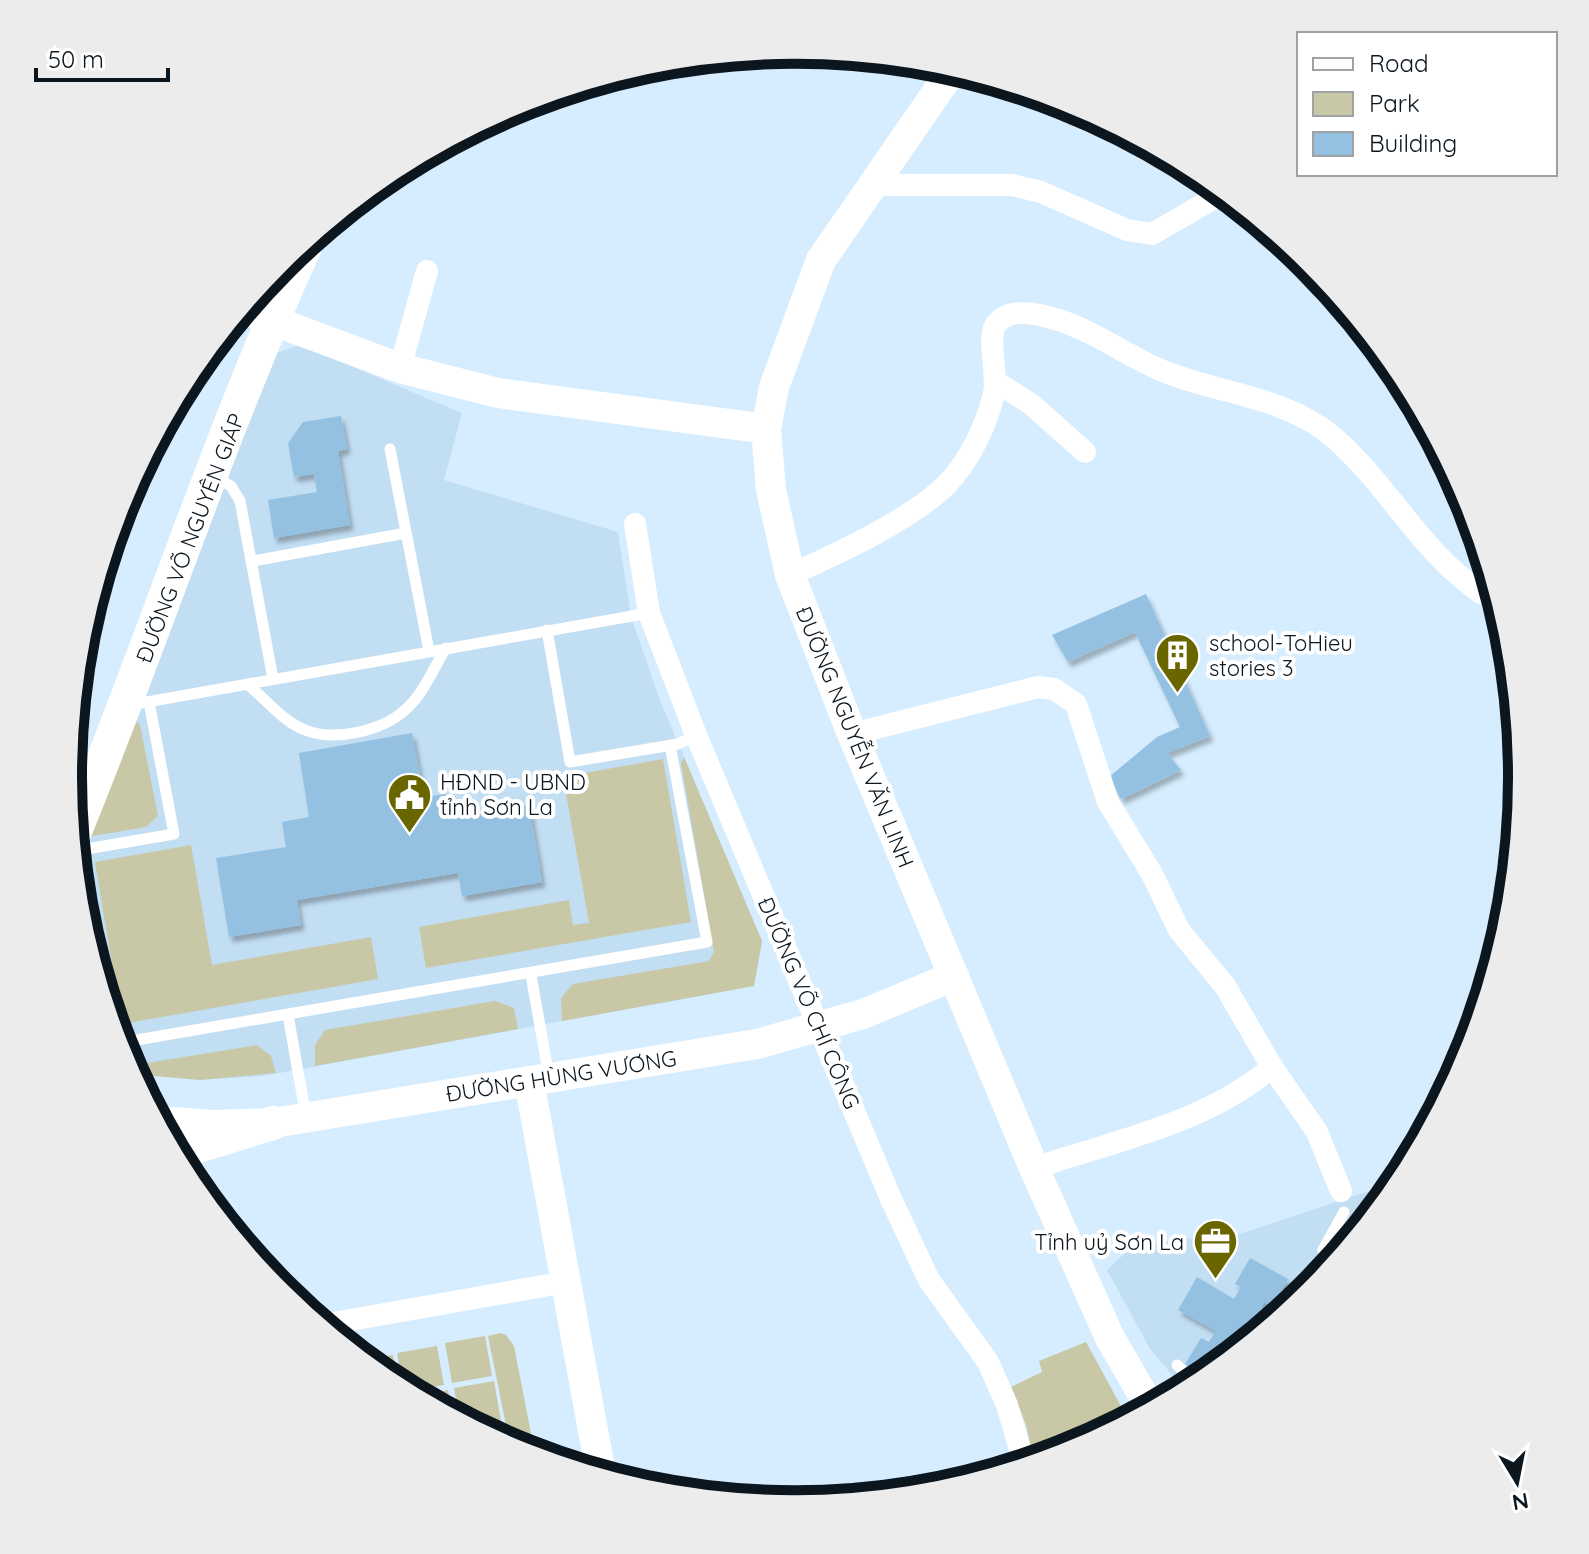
<svg xmlns="http://www.w3.org/2000/svg" width="1589" height="1554" font-family="Quicksand,sans-serif">
<style>
.built{fill:#c2def3}
.green{fill:#c8c8a6}
.building{fill:#94c0e1;filter:url(#shadow)}
.lines{fill:none;stroke-linecap:round;stroke-linejoin:round}
.lane{stroke:#fff;stroke-width:11}
.street{stroke:#fff;stroke-width:22}
.secondary{stroke:#fff;stroke-width:30}
.primary{stroke:#fff;stroke-width:34}
.labels{text-anchor:middle;dominant-baseline:central;stroke-width:8;stroke-linejoin:round;paint-order:stroke}
.street-label{font-size:22px;fill:#0c161e;stroke:#fff}
.poi-label{font-size:22px;fill:#0c161e;stroke:#fff;text-anchor:start}
.rim{fill:none;stroke:#0c161e;stroke-width:10}
</style>
<defs>
<filter id="shadow"><feDropShadow dx="3.5" dy="5.5" stdDeviation="2" flood-color="#0004"/></filter>
</defs>
<rect width="100%" height="100%" fill="#d5edff"/>
<!-- built -->
<g class="built">
<path d="M 301,345 L 462,413 L 444,480 L 618,532 L 631,616 L 659,698 L 762,941 L 754,986 L 263,1076 L 200,1080 L 133,1074 L 123,1055 L 81,918 L 75,853 L 259,358 Z"/>
<path d="M 1399,1181 L 1308,1291 L 1184,1389 L 1150,1349 L 1107,1270 L 1124,1254 L 1145,1245 L 1178,1239 L 1228,1238 Z"/>
</g>
<!-- green -->
<g class="green">
<path d="M 134,720 L 140,725 L 158,816 L 146,827 L 81,838 Z"/>
<path d="M 684,757 L 762,941 L 754,986 L 562,1021 L 561,998 L 573,984 L 709,961 L 714,952 L 681,763 Z"/>
<path d="M 663,759 L 691,922 L 426,968 L 419,927 L 569,900 L 573,925 L 589,923 L 563,777 Z"/>
<path d="M 191,845 L 212,965 L 371,937 L 378,979 L 122,1024 L 95,862 Z"/>
<path d="M 495,1001 L 514,1008 L 518,1029 L 315,1066 L 315,1045 L 325,1030 Z"/>
<path d="M 257,1045 L 271,1056 L 276,1073 L 200,1080 L 133,1074 L 129,1066 Z"/>
<path d="M 500,1333 L 506,1335 L 514,1346 L 535,1454 L 510,1445 L 488,1336 Z"/>
<path d="M 485,1336 L 492,1376 L 452,1383 L 445,1343 Z"/>
<path d="M 1086,1342 L 1128,1419 L 1072,1449 L 1034,1461 L 1026,1425 L 1011,1387 L 1042,1372 L 1039,1361 Z"/>
<path d="M 437,1346 L 444,1385 L 409,1391 L 403,1388 L 397,1353 Z"/>
<path d="M 393,1355 L 399,1386 L 365,1360 Z"/>
<path d="M 494,1381 L 501,1421 L 473,1426 L 459,1418 L 454,1388 Z"/>
<path d="M 448,1390 L 452,1414 L 417,1396 Z"/>
</g>
<!-- building -->
<g class="building">
<path d="M 341,416 L 347,449 L 338,451 L 350,525 L 274,538 L 268,500 L 317,492 L 314,474 L 294,477 L 288,443 L 303,422 Z"/>
<path d="M 1146,594 L 1210,736 L 1167,753 L 1181,770 L 1121,799 L 1109,777 L 1157,737 L 1180,727 L 1135,632 L 1068,662 L 1052,635 Z"/>
<path d="M 412,733 L 424,797 L 446,794 L 450,818 L 529,805 L 542,882 L 462,896 L 458,873 L 297,900 L 301,925 L 229,937 L 216,858 L 286,847 L 282,822 L 309,817 L 299,753 Z"/>
<path d="M 1250,1258 L 1288,1279 L 1272,1307 L 1264,1302 L 1248,1341 L 1205,1376 L 1185,1364 L 1201,1338 L 1209,1342 L 1216,1331 L 1178,1310 L 1197,1277 L 1234,1299 L 1241,1287 L 1235,1284 Z"/>
</g>
<g class="lines">
<!-- lane -->
<g class="lane">
<path d="M 390,449 L 429,651"/>
<path d="M 213,476 L 231,486 L 240,501 L 273,679"/>
<path d="M 253,561 L 406,533"/>
<path d="M 547,630 L 570,762 L 678,744 L 696,735"/>
<path d="M 247,684 C 266,699 282,721 305,730 C 334,742 382,731 405,710 C 423,695 434,667 446,648"/>
<path d="M 130,705 L 649,613"/>
<path d="M 531,975 L 549,1077"/>
<path d="M 101,985 L 75,851 L 174,834 L 149,702"/>
<path d="M 288,1015 L 306,1117"/>
<path d="M 119,1043 L 707,942 L 670,745"/>
<path d="M 1326,1269 L 1323,1250 L 1344,1212"/>
<path d="M 1177,1365 L 1195,1383"/>
</g>
<!-- street -->
<g class="street">
<path d="M 869,185 L 1012,185 L 1041,192 L 1127,230 L 1152,234 L 1223,193"/>
<path d="M 400,368 L 427,271"/>
<path d="M 996,382 L 1031,404 L 1085,452"/>
<path d="M 635,524 L 649,613 L 696,735 L 891,1199 L 929,1280 L 988,1362 L 1007,1405 L 1024,1463"/>
<path d="M 790,575 C 835,555 913,519 947,484 C 969,462 987,424 994,393 C 998,374 986,334 997,323 C 1009,309 1033,313 1048,317 C 1089,327 1125,355 1163,371 C 1219,394 1284,396 1332,436 C 1389,485 1417,548 1481,593"/>
<path d="M 852,734 L 1038,687 L 1054,689 L 1076,704 L 1108,802 L 1152,874 L 1179,930 L 1225,986 L 1272,1067 L 1317,1132 L 1341,1191"/>
<path d="M 1034,1168 C 1114,1141 1207,1123 1272,1067"/>
<path d="M 322,1325 L 566,1282"/>
</g>
<!-- secondary -->
<g class="secondary">
<path d="M 953,69 L 821,260 L 774,387 L 766,429 L 771,490 L 790,575 L 852,734 L 1034,1168 L 1110,1338 L 1150,1407"/>
<path d="M 242,309 L 400,368 L 498,393 L 766,429"/>
<path d="M 529,1081 L 601,1474"/>
<path d="M 158,1121 L 215,1125 L 273,1123 L 757,1044 L 863,1014 L 954,976"/>
</g>
<!-- primary -->
<g class="primary">
<path d="M 73,836 C 154,639 219,434 308,240"/>
<path d="M 175,1153 L 273,1123"/>
</g>
</g>
<!-- icons -->
<defs>
<symbol id="building-pin" viewBox="-11 -11 22 30"><path d="M0 17L-7.5 6A9.5 9.5 0 1 1 7.5 6Z" fill="#696600" stroke="#fff"/><path d="M-4-6H4V6H1V3H-1V6H-4ZM-2.5-4.3h1.7v1.8h-1.7ZM.8-4.3h1.7v1.8H.8ZM-2.5-1h1.7V.8h-1.7ZM.8-1h1.7V.8H.8Z" fill="#fff"/></symbol>
<symbol id="civic-pin" viewBox="-11 -11 22 30"><path d="M0 17L-7.5 6A9.5 9.5 0 1 1 7.5 6Z" fill="#696600" stroke="#fff"/><path d="M-.6-6.5H3V-4.5H.6V-3L4-1V1h2V6H-6V1h2V-1L-.6-3ZM-1.2 2.5V6h2.4V2.5Z" fill="#fff"/></symbol>
<symbol id="office-pin" viewBox="-11 -11 22 30"><path d="M0 17L-7.5 6A9.5 9.5 0 1 1 7.5 6Z" fill="#696600" stroke="#fff"/><path d="M-6-3h4V-5.5h4V-3h4V5H-6ZM-1-4.5V-3h2v-1.5ZM-6 0V1H6V0Z" fill="#fff"/></symbol>
</defs>
<g fill-rule="evenodd">
<use href="#building-pin" x="1152" y="630" width="51" height="69"/>
<use href="#civic-pin" x="384" y="770" width="51" height="69"/>
<use href="#office-pin" x="1190" y="1216" width="51" height="69"/>
</g>
<g class="labels">
<!-- street labels -->
<g class="street-label">
<text transform="translate(190 538) rotate(-69)">ĐƯỜNG VÕ NGUYÊN GIÁP</text>
<text transform="translate(855 737) rotate(68)">ĐƯỜNG NGUYỄN VĂN LINH</text>
<text transform="translate(809 1003) rotate(67)">ĐƯỜNG VÕ CHÍ CÔNG</text>
<text transform="translate(561 1076) rotate(-9)">ĐƯỜNG HÙNG VƯƠNG</text>
</g>
<!-- poi labels -->
<g class="poi-label">
<text x="1209" y="643">school-ToHieu<tspan x="1209" dy="25">stories 3</tspan></text>
<text x="440" y="782">HĐND - UBND<tspan x="440" dy="25">tỉnh Sơn La</tspan></text>
<text x="1184" y="1242" text-anchor="end">Tỉnh uỷ Sơn La</text>
</g>
</g>
<!-- crop -->
<path d="M0 0H1589V1554H0ZM82 777a713 713 0 1 1 1426 0a713 713 0 1 1-1426 0Z" fill="#ececed" fill-rule="evenodd"/>
<path class="rim" d="M82 777a713 713 0 1 1 1426 0a713 713 0 1 1-1426 0Z"/>
<!-- legend -->
<rect x="1297" y="32" width="260" height="144" fill="#ffffff" stroke="#9ea2a5" stroke-width="2"/>
<rect x="1313" y="58" width="40" height="12" fill="#ffffff" stroke="#9ea2a5" stroke-width="2"/>
<text x="1369" y="72" font-size="24" fill="#0c161e">Road</text>
<rect x="1313" y="92" width="40" height="24" fill="#c8c8a6" stroke="#9ea2a5" stroke-width="2"/>
<text x="1369" y="112" font-size="24" fill="#0c161e">Park</text>
<rect x="1313" y="132" width="40" height="24" fill="#94c0e1" stroke="#9ea2a5" stroke-width="2"/>
<text x="1369" y="152" font-size="24" fill="#0c161e">Building</text>
<!-- north arrow -->
<g transform="translate(1517 1482) rotate(170)" stroke="#ffffff" stroke-width="6" paint-order="stroke">
<path d="M0-6L14 30L0 20L-14 30Z" fill="#0c161e"/>
<text y="-12" font-size="22" font-weight="bold" text-anchor="middle" fill="#0c161e">N</text>
</g>
<!-- scale -->
<path d="M36 68v12h132v-12" fill="none" stroke="#0c161e" stroke-width="4"/>
<text x="48" y="68" font-size="24" fill="#0c161e" stroke="#ffffff" stroke-width="6" paint-order="stroke">50 m</text>
</svg>
